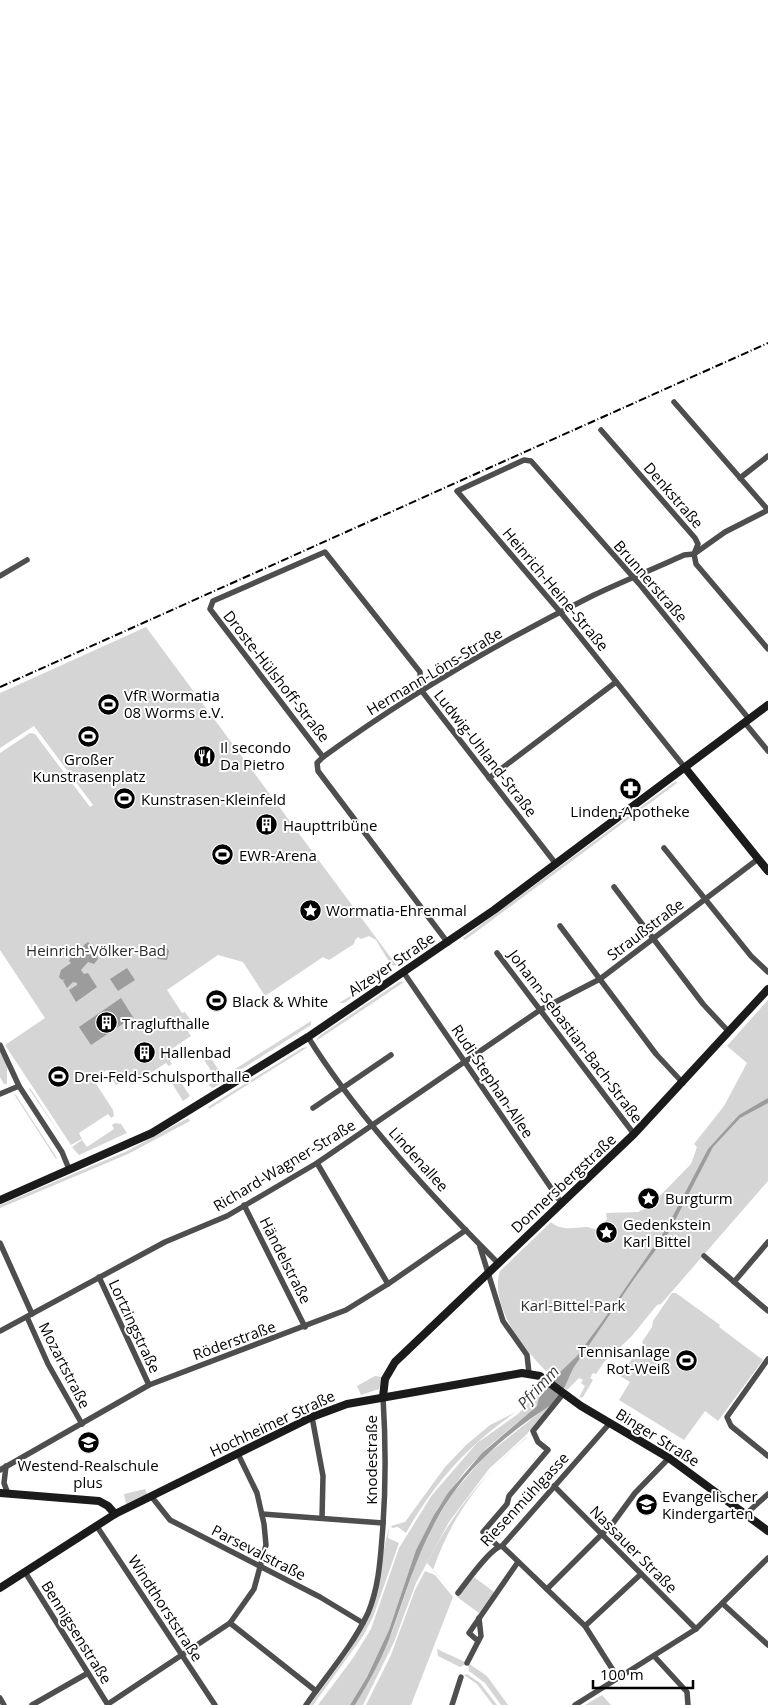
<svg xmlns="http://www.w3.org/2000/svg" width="768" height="1705" font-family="'Open Sans',sans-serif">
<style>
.green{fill:#d5d5d5}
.water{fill:#9c9c9c}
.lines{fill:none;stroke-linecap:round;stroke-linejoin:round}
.street{stroke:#4e4e4e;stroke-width:5.5}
.secondary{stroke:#1b1b1b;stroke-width:8}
.rail{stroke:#000;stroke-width:2;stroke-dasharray:8 2.5 1 2.5;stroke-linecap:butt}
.labels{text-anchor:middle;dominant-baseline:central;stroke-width:4;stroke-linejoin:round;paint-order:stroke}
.street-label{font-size:15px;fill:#000;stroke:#fff}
.poi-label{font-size:15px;fill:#000;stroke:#fff;text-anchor:start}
.park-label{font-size:15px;fill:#2c2c2c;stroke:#fff}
.water-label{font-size:16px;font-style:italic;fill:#3d3d3d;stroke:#fff}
</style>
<rect width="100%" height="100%" fill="#fff"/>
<!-- green -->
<g class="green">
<path d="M 146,627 L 397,966 L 391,965 L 376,940 L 369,936 L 361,939 L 358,937 L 355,940 L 354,944 L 329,960 L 323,957 L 265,996 L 243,962 L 218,955 L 167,990 L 182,1013 L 185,1012 L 194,1025 L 187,1030 L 191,1036 L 173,1048 L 178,1056 L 170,1061 L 172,1064 L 169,1066 L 166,1063 L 140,1080 L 135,1073 L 116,1085 L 107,1070 L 93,1079 L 113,1110 L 114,1116 L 111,1118 L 108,1114 L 79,1133 L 82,1139 L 71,1145 L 5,1045 L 45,1018 L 0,950 L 0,753 L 30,733 L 35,734 L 90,807 L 93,805 L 34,726 L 0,748 L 0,693 Z"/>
<path d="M 676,781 L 677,783 L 465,940 L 463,938 Z"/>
<path d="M 378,979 L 344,1003 L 339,1003 Z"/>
<path d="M 399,982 L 404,982 L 316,1041 L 319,1036 Z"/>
<path d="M 768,1000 L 768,1181 L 661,1304 L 657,1305 L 631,1337 L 604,1362 L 596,1374 L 593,1373 L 590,1378 L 593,1380 L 583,1397 L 579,1398 L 585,1386 L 581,1383 L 583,1380 L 579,1378 L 567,1390 C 538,1367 487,1312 500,1271 L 551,1222 C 562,1232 575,1227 587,1227 C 589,1227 592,1229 595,1229 C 600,1229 604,1222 607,1219 L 606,1213 L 638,1212 L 650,1206 L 691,1164 L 697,1147 L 694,1144 L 724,1106 L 747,1063 L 727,1046 Z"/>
<path d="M 311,1021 L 311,1025 L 237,1072 L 232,1071 Z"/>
<path d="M 308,1047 L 209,1109 L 208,1107 L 302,1048 Z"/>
<path d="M 203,1049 L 205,1049 L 224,1078 L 223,1082 L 213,1088 L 208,1085 L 217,1080 L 199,1052 Z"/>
<path d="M 0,1050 L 7,1065 L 7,1084 L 4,1084 L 0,1077 Z"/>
<path d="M 175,1073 L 190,1096 L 183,1101 L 168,1077 Z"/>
<path d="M 30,1088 L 64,1140 L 29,1089 Z"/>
<path d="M 14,1094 L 16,1095 L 57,1158 L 56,1159 Z"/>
<path d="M 188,1118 L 190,1121 L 128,1154 L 0,1208 L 0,1205 L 127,1151 Z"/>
<path d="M 115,1123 L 121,1124 L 127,1133 L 79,1155 L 72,1147 L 82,1140 L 87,1147 L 114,1129 L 112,1125 Z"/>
<path d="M 672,1293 L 676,1293 L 720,1325 L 719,1327 L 763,1360 L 718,1421 L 705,1411 L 684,1440 L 619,1400 L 630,1382 L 620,1376 L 643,1343 L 642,1342 L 652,1327 L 653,1321 Z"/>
<path d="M 375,1376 L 383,1377 L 379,1389 L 361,1395 L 357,1386 Z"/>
<path d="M 543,1388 L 546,1390 L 537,1406 L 488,1447 L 465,1471 L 438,1508 L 416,1550 L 389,1630 L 367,1677 L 350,1705 L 318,1705 L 353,1658 L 371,1629 L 399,1548 L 432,1495 L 477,1443 L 518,1414 Z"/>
<path d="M 548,1406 L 550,1406 L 526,1435 L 489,1469 L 449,1522 L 416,1583 L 394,1642 L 363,1705 L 355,1705 L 368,1682 L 392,1632 L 422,1545 L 435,1522 L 452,1494 L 485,1456 Z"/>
<path d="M 516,1412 C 469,1444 434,1483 406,1533 L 398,1527 L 392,1528 L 391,1526 L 405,1522 L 445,1467 L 466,1445 L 490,1425 Z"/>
<path d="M 527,1437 L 528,1437 C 484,1471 451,1517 433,1570 L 454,1592 L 427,1563 C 451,1515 486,1471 527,1437 Z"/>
<path d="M 145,1489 L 147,1494 L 126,1504 L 124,1494 Z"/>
<path d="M 389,1527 L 388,1538 L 399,1543 L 373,1617 L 363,1636 L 313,1705 L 310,1705 L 348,1653 L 368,1618 Z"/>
<path d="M 425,1571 L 435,1575 L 453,1597 L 411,1705 L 366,1705 L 391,1655 L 415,1590 Z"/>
<path d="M 474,1577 L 494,1592 L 479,1613 L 457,1597 Z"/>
<path d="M 437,1649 L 465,1662 L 464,1665 L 460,1667 L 438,1656 Z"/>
<path d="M 468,1663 L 487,1676 L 508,1705 L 501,1705 L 485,1683 L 469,1671 Z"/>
<path d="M 467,1674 L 480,1683 L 497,1705 L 493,1705 L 477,1684 L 464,1675 Z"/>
<path d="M 602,1695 L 611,1705 L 585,1705 Z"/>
</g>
<!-- water -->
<g class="water">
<path d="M 88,942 L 93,949 L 91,952 L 97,954 L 98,959 L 94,964 L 88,962 L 81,970 L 84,974 L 88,973 L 97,987 L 76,1002 L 69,990 L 77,985 L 77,983 L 73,982 L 67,988 L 63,981 L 65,979 L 62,980 L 59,977 L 61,970 L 71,963 L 69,961 L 75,949 L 78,950 Z"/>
<path d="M 156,948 L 161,951 L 163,948 L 167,948 L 169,951 L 167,960 L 158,959 L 155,956 Z"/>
<path d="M 127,968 L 135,980 L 118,991 L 110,979 Z"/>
<path d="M 121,998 L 133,1017 L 91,1045 L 79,1027 Z"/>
<path d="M 768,1098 L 768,1103 L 740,1118 L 713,1147 L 669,1232 L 634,1279 L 574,1367 C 567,1379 563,1397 551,1405 C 514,1429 477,1459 451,1496 C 421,1540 410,1581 392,1631 C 383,1657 369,1682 355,1705 L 350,1705 L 367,1677 L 389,1630 L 416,1550 L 434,1515 L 448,1493 L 482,1453 L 537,1406 L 539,1398 L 554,1378 L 577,1356 L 602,1322 L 666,1229 L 708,1149 L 739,1115 Z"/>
</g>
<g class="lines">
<!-- street -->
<g class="street">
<path d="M 674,402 L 768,510"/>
<path d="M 601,430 L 695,538 L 698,544 L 694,554 L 696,564 L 768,649"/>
<path d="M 740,478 L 768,456"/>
<path d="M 0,576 L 27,560"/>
<path d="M 745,723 L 768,751"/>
<path d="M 323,757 C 408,695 499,642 594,595 C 623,581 654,569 684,555 L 694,554 L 725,532 L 768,510"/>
<path d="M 686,769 L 561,613 L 457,491 L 524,460 L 531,461 L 641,586 L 749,719"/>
<path d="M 489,778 L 616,682"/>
<path d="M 664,848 L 751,956 L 768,972"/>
<path d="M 614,887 L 703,1004 L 729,1032"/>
<path d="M 560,926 L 656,1054 L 683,1083"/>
<path d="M 448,943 L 318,771 L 317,763 L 323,757 L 210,609 L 213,601 L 325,552 L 420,672 L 421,690 L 556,864"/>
<path d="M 497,953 L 634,1134"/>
<path d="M 404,973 L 562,1204"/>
<path d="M 308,1037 C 357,1116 432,1197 498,1263"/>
<path d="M 0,1045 L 19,1086 L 62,1152 L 69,1169"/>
<path d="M 0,1094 L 19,1086"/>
<path d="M 313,1108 L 391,1055"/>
<path d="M 317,1163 L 388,1284"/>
<path d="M 244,1205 L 305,1327"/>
<path d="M 0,1243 L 32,1314"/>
<path d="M 480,1247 L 503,1321 L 527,1355 L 529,1373"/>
<path d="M 704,1256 L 768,1311"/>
<path d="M 99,1277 L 149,1385"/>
<path d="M 734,1282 L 768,1242"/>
<path d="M 27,1317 L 48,1364 L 82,1424"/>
<path d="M 0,1331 L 165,1242 L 227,1216 L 317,1163 L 540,1010 L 600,979 L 758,859"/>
<path d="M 768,1359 L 727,1417 L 731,1426 L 768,1456"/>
<path d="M 312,1417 L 323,1476 L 322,1518"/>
<path d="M 6,1466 L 4,1483 L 8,1494"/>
<path d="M 0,1470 L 149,1385 L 346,1310 L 388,1284 L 466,1230"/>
<path d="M 554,1486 L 696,1629"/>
<path d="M 151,1496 L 170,1520 L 320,1597 L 363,1623"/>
<path d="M 262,1514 L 383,1523"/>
<path d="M 746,1514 L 768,1494"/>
<path d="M 96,1525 L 215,1705"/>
<path d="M 498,1546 L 483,1532 L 507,1504 L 509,1496 L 548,1450 L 538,1442 L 533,1431 L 563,1394"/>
<path d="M 502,1546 L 585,1626 L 618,1678"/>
<path d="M 25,1572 L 108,1705"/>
<path d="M 547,1589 L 613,1523 L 635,1493 L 669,1458"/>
<path d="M 458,1593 C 466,1583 491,1547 502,1546 L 610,1423"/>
<path d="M 723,1604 L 768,1645"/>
<path d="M 230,1623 L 316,1691"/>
<path d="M 585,1626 L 641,1574"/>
<path d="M 478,1641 L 469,1633 L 518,1562"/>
<path d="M 654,1656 L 687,1692 L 688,1705"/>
<path d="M 467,1663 L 481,1636 L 479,1618"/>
<path d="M 0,1698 L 4,1705"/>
<path d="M 108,1704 L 230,1623 L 254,1589 L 266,1545 L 264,1524 L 257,1493 L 238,1454"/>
<path d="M 32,1705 L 88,1673"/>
<path d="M 306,1705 C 327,1675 352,1647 368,1613 C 378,1589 380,1564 382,1538 C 386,1491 386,1445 383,1397"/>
<path d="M 452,1705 L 461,1677"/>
<path d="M 575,1705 L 696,1629 L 768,1558"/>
</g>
<!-- secondary -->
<g class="secondary">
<path d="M 686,769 L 768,871"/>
<path d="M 0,1200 L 152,1133 L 308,1037 L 494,910 L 768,705"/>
<path d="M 383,1397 L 385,1379 L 395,1362 L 634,1134 L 768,989"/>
<path d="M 0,1493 L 99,1501 L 108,1506 L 115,1514"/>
<path d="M 0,1588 L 115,1514 L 312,1417 L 347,1404 L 522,1373 L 540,1376 L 581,1406 L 669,1458 L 768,1531"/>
</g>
<!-- rail -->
<path class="rail" d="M 0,687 L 768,343"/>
</g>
<!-- icons -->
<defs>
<symbol id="stadium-disc" viewBox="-11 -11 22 22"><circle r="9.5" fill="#000" stroke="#fff"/><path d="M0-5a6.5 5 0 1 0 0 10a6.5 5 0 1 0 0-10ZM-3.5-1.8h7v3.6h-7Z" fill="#fff"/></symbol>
<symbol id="restaurant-disc" viewBox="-11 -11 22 22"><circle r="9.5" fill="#000" stroke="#fff"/><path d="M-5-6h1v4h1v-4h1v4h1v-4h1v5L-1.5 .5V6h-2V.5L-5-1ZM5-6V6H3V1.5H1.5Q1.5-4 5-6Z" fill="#fff"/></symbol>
<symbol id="pharmacy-disc" viewBox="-11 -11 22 22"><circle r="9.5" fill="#000" stroke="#fff"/><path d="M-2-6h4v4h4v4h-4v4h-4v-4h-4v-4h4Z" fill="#fff"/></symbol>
<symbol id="building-disc" viewBox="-11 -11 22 22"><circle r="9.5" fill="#000" stroke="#fff"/><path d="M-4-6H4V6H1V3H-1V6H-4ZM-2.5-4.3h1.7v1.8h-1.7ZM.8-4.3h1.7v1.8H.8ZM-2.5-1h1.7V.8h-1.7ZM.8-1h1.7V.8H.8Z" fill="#fff"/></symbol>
<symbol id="sight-disc" viewBox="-11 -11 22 22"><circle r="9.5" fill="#000" stroke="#fff"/><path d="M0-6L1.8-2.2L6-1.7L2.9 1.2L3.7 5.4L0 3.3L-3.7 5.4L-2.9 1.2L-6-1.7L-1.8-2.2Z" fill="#fff"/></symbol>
<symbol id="school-disc" viewBox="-11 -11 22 22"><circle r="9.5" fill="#000" stroke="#fff"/><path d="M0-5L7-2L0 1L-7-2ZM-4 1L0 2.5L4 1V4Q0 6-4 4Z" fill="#fff"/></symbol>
</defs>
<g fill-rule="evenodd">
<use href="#stadium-disc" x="96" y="692" width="25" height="25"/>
<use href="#stadium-disc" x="76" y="724" width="25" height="25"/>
<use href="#restaurant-disc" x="192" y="744" width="25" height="25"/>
<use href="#pharmacy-disc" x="618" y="776" width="25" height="25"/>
<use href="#stadium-disc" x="112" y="786" width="25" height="25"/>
<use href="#building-disc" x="254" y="812" width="25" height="25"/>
<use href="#stadium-disc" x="210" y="842" width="25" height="25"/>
<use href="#sight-disc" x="298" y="898" width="25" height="25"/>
<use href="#stadium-disc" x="204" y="988" width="25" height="25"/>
<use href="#building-disc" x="94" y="1010" width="25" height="25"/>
<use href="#building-disc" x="132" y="1040" width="25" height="25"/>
<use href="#stadium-disc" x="46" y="1064" width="25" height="25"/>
<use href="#sight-disc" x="636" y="1186" width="25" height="25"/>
<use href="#sight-disc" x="594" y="1220" width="25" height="25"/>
<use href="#stadium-disc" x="674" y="1348" width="25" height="25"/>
<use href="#school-disc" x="76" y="1430" width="25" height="25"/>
<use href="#school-disc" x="634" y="1492" width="25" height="25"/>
</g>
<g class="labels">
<!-- street labels -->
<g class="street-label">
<text transform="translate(674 495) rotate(49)">Denkstraße</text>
<text transform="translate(651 581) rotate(49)">Brunnerstraße</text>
<text transform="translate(556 589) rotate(50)">Heinrich-Heine-Straße</text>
<text transform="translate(434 671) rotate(-31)">Hermann-Löns-Straße</text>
<text transform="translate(277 676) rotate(52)">Droste-Hülshoff-Straße</text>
<text transform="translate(486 753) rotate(52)">Ludwig-Uhland-Straße</text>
<text transform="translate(645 929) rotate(-37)">Straußstraße</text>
<text transform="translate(391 964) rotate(-34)">Alzeyer Straße</text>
<text transform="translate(576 1036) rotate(53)">Johann-Sebastian-Bach-Straße</text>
<text transform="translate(493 1081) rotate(56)">Rudi-Stephan-Allee</text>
<text transform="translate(419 1159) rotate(48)">Lindenallee</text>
<text transform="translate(284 1165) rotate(-31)">Richard-Wagner-Straße</text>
<text transform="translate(563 1183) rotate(-43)">Donnersbergstraße</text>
<text transform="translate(286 1260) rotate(63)">Händelstraße</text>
<text transform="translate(135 1326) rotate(65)">Lortzingstraße</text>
<text transform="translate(234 1340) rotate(-20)">Röderstraße</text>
<text transform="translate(65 1365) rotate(63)">Mozartstraße</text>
<text transform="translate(272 1423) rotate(-25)">Hochheimer Straße</text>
<text transform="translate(658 1437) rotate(32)">Binger Straße</text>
<text transform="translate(371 1460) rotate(-90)">Knodestraße</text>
<text transform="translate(524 1499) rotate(-47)">Riesenmühlgasse</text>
<text transform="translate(634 1549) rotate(45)">Nassauer Straße</text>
<text transform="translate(259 1552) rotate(27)">Parsevalstraße</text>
<text transform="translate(166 1608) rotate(57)">Windthorststraße</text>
<text transform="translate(77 1632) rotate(58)">Bennigsenstraße</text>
</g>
<!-- poi labels -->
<g class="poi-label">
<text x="124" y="695">VfR Wormatia<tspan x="124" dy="17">08 Worms e.V.</tspan></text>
<text x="220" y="747">Il secondo<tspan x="220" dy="17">Da Pietro</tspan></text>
<text x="89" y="759" text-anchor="middle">Großer<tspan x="89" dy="17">Kunstrasenplatz</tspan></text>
<text x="141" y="799">Kunstrasen-Kleinfeld</text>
<text x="630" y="811" text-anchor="middle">Linden-Apotheke</text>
<text x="283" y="825">Haupttribüne</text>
<text x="239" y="855">EWR-Arena</text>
<text x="326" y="910">Wormatia-Ehrenmal</text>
<text x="232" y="1001">Black &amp; White</text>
<text x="122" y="1023">Traglufthalle</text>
<text x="160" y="1052">Hallenbad</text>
<text x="74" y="1076">Drei-Feld-Schulsporthalle</text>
<text x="665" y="1198">Burgturm</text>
<text x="623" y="1224">Gedenkstein<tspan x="623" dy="17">Karl Bittel</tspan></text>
<text x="670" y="1351" text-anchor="end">Tennisanlage<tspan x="670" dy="17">Rot-Weiß</tspan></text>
<text x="88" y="1465" text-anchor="middle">Westend-Realschule<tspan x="88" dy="17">plus</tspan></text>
<text x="662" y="1496">Evangelischer<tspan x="662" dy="17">Kindergarten</tspan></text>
</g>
<!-- park labels -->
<g class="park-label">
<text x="96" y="950">Heinrich-Völker-Bad</text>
<text x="573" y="1305">Karl-Bittel-Park</text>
</g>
<!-- water labels -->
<g class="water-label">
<text transform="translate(538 1387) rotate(-47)">Pfrimm</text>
</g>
</g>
<!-- scale -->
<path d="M593 1680v8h100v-8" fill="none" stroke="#000000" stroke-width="2.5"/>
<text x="600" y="1680" font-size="15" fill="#000000" stroke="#ffffff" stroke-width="4" paint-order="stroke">100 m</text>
</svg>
